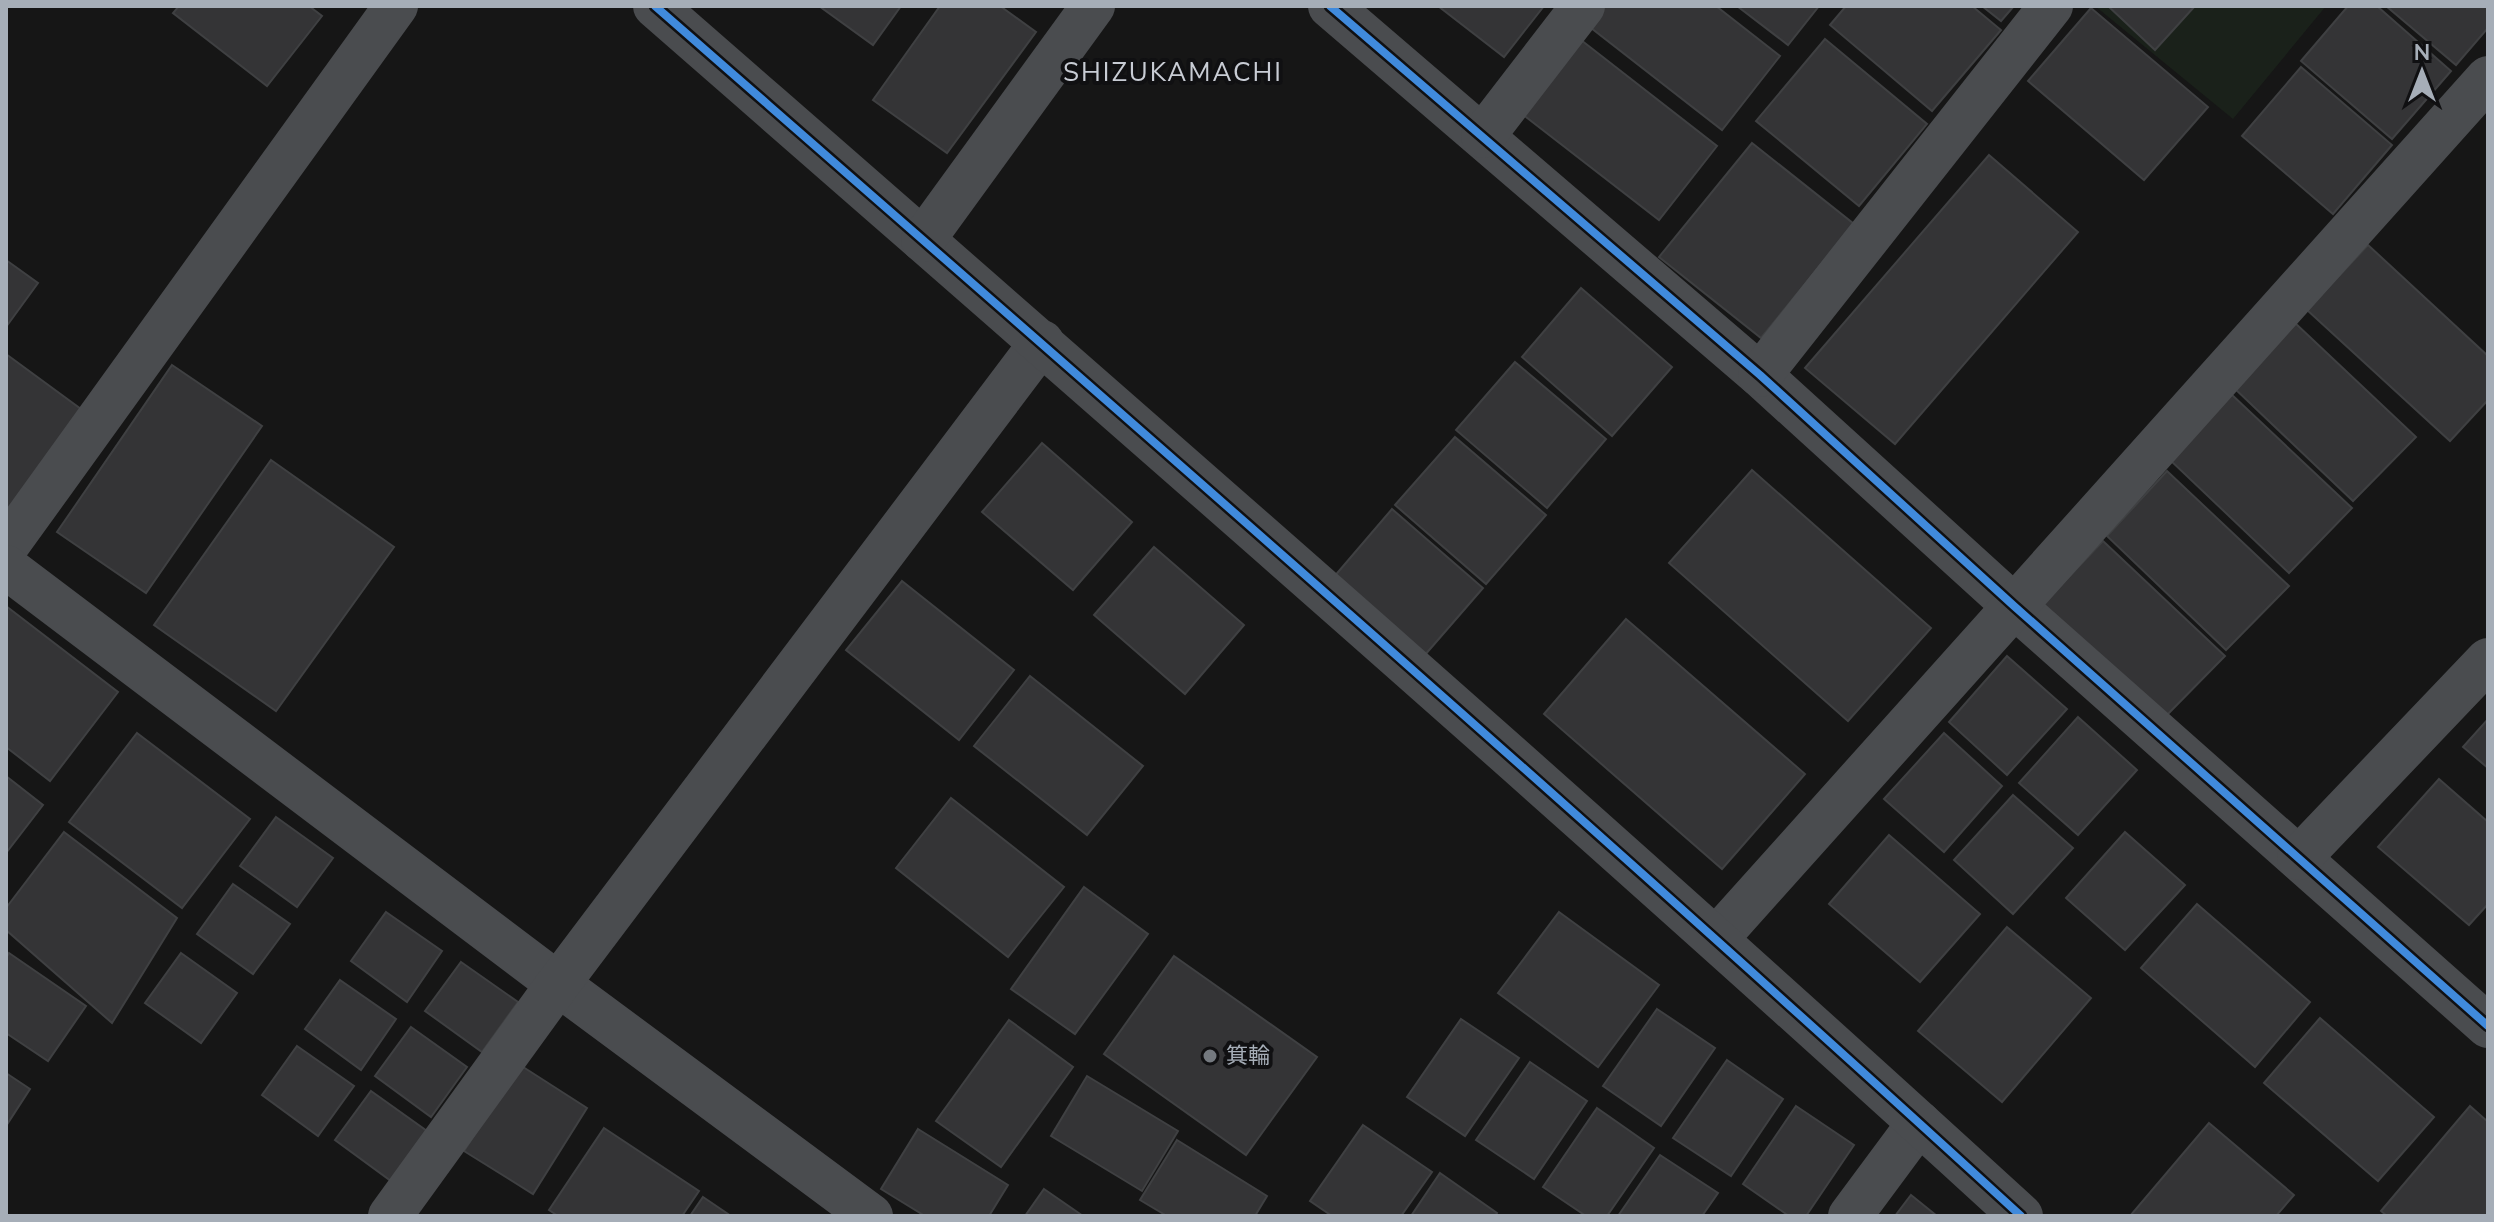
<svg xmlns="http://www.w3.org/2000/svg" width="2494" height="1222" font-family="'Nunito Sans','Noto Sans JP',sans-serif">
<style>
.green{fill:#1a211a}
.building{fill:#343436;stroke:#3f4042;stroke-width:2}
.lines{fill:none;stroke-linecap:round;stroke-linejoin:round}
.minor{stroke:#4a4c4f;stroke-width:44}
.tertiary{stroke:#4a4c4f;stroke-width:44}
.cycleway-casing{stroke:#101012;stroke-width:13}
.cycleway{stroke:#408adc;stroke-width:8}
.poi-dot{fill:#74797f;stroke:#101012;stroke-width:3}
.labels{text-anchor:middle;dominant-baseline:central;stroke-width:8;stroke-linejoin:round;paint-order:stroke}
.poi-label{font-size:22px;fill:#a6aeb8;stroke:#101012;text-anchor:start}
.quarter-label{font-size:26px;letter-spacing:2px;fill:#c8ccd4;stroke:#101012}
</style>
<rect width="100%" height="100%" fill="#161616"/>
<!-- green -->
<path class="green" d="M 2095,6 L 2326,6 L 2233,119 Z"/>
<!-- building -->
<g class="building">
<path d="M 179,6 L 309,6 L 322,16 L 267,86 L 173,13 Z"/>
<path d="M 819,6 L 901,6 L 873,45 Z"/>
<path d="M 940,6 L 1000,6 L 1036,32 L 947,153 L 873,100 Z"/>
<path d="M 1438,6 L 1544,6 L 1504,57 Z"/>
<path d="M 1600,6 L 1716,6 L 1780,56 L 1722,130 L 1586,24 Z"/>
<path d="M 1737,6 L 1819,6 L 1788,45 Z"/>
<path d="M 1846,6 L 1972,6 L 2001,30 L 1932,111 L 1830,25 Z"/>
<path d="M 1982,6 L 2014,6 L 2001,21 Z"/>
<path d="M 2108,6 L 2195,6 L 2155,50 Z"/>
<path d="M 2348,6 L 2377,6 L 2451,71 L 2392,139 L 2301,61 Z"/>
<path d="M 2386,6 L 2488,6 L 2488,28 L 2456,65 Z"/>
<path d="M 2091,8 L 2208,107 L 2144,180 L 2028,81 Z"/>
<path d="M 1825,39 L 1927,124 L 1859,206 L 1756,121 Z"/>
<path d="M 1581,40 L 1717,146 L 1659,220 L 1522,114 Z"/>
<path d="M 2301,67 L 2392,145 L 2333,214 L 2242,136 Z"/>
<path d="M 1752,143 L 1854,224 L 1761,338 L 1659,257 Z"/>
<path d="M 1989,155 L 2078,232 L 1895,444 L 1805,368 Z"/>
<path d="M 2368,245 L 2488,356 L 2488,400 L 2450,441 L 2307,310 Z"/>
<path d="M 6,260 L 38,283 L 6,327 Z"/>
<path d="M 1581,288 L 1672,367 L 1612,436 L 1522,357 Z"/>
<path d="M 2294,322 L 2416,437 L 2353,501 L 2233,387 Z"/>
<path d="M 6,354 L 85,412 L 6,520 Z"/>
<path d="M 1515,362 L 1606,439 L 1547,508 L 1456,430 Z"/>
<path d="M 172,365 L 262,426 L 146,593 L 57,532 Z"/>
<path d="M 2230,393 L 2352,508 L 2289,573 L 2169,459 Z"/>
<path d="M 1455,437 L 1546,515 L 1486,584 L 1395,505 Z"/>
<path d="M 1042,443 L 1132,522 L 1073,590 L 982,512 Z"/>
<path d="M 271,460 L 394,547 L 276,711 L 154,625 Z"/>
<path d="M 1752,470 L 1931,628 L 1848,721 L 1669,563 Z"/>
<path d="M 2167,471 L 2289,586 L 2226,650 L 2107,536 Z"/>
<path d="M 1392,509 L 1483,588 L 1424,656 L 1333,578 Z"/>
<path d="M 2103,541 L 2225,656 L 2162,720 L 2041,606 Z"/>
<path d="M 1154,547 L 1244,625 L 1185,694 L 1094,615 Z"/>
<path d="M 902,581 L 1014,670 L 959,740 L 846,650 Z"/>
<path d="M 6,606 L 118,692 L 50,781 L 6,747 Z"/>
<path d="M 1626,619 L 1805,774 L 1722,869 L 1544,714 Z"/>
<path d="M 2007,656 L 2067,709 L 2007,775 L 1949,722 Z"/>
<path d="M 1030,676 L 1143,766 L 1087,835 L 974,746 Z"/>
<path d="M 2078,717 L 2137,770 L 2078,835 L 2019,783 Z"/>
<path d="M 2488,719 L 2488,768 L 2463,747 Z"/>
<path d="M 137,733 L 250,819 L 182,908 L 69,822 Z"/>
<path d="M 1944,733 L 2002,786 L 1944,852 L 1884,799 Z"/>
<path d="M 6,776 L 43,805 L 6,853 Z"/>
<path d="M 2439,779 L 2488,822 L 2488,904 L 2469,925 L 2378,847 Z"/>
<path d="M 2013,795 L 2073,848 L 2013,914 L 1954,860 Z"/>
<path d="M 951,798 L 1064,887 L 1008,957 L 896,868 Z"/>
<path d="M 276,817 L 333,858 L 297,907 L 240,866 Z"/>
<path d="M 64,832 L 177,918 L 112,1023 L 6,930 L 6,908 Z"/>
<path d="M 2125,832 L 2185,885 L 2125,950 L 2066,898 Z"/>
<path d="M 1889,835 L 1980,914 L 1920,982 L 1829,904 Z"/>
<path d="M 233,884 L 290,924 L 253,974 L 197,934 Z"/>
<path d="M 1084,887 L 1148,934 L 1075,1034 L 1011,989 Z"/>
<path d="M 2197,904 L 2310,1002 L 2255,1067 L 2141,968 Z"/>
<path d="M 386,912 L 442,951 L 407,1002 L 351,961 Z"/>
<path d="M 1559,912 L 1659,985 L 1598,1067 L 1498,993 Z"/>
<path d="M 2007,927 L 2091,998 L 2002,1102 L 1918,1031 Z"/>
<path d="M 9,953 L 86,1006 L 48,1061 L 6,1033 L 6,958 Z"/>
<path d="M 181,953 L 237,993 L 201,1043 L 145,1003 Z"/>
<path d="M 1174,956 L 1317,1057 L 1246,1155 L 1104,1054 Z"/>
<path d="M 461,962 L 518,1002 L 482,1052 L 425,1011 Z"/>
<path d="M 340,980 L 396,1019 L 361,1070 L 305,1029 Z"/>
<path d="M 1657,1009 L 1715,1048 L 1661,1126 L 1603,1086 Z"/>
<path d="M 2320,1018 L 2434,1117 L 2378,1181 L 2264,1083 Z"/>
<path d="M 1461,1019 L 1519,1058 L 1465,1136 L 1407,1097 Z"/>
<path d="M 1009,1020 L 1073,1067 L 1001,1167 L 936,1121 Z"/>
<path d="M 411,1027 L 467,1067 L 431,1117 L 375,1076 Z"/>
<path d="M 297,1046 L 354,1086 L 318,1136 L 262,1095 Z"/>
<path d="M 1727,1060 L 1783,1099 L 1731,1176 L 1673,1138 Z"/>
<path d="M 1530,1062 L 1587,1101 L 1534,1179 L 1476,1140 Z"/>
<path d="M 520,1065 L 587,1108 L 533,1194 L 464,1151 Z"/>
<path d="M 6,1073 L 30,1089 L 6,1126 Z"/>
<path d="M 1087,1076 L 1178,1131 L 1142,1191 L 1051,1136 Z"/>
<path d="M 371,1091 L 427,1131 L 391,1181 L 335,1140 Z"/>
<path d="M 1796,1106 L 1854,1145 L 1806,1216 L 1789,1216 L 1743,1184 Z"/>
<path d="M 2470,1106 L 2488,1122 L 2488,1216 L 2387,1216 L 2381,1211 Z"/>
<path d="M 1597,1108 L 1654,1148 L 1607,1216 L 1586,1216 L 1543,1187 Z"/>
<path d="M 2209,1123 L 2294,1195 L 2276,1216 L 2130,1216 Z"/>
<path d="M 1363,1125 L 1432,1172 L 1401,1216 L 1332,1216 L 1310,1201 Z"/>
<path d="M 604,1128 L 699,1191 L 682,1216 L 558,1216 L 549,1210 Z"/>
<path d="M 918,1129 L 1008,1185 L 989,1216 L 925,1216 L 881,1189 Z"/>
<path d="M 1177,1140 L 1267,1196 L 1255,1216 L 1167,1216 L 1140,1200 Z"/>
<path d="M 1660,1155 L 1718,1193 L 1702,1216 L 1618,1216 Z"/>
<path d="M 1440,1173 L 1497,1213 L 1495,1216 L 1411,1216 Z"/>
<path d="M 1044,1189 L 1083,1216 L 1025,1216 Z"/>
<path d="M 1911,1195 L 1937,1216 L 1895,1216 Z"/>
<path d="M 703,1197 L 731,1216 L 690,1216 Z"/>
</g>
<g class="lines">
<!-- minor -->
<g class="minor">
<path d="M 1330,6 L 1760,375 L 2014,606 L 2488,1026"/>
<path d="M 1483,136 L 1583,6"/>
<path d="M 1760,375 L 2051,6"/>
<path d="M 6,547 L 396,6"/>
<path d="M 6,567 L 558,984 L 871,1216"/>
<path d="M 2299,858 L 2488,660"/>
<path d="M 1716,939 L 2488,78"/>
<path d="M 390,1216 L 558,984 L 1042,342"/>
<path d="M 1850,1216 L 1919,1123"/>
</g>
<!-- tertiary -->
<g class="tertiary">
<path d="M 655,6 C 1113,406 1572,805 2021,1216"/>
<path d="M 923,240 L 1093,6"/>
</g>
<defs>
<g id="cycleway">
<path d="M 655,6 C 1113,406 1572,805 2021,1216"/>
<path d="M 1330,6 L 1760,375 L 2014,606 L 2488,1026"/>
</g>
</defs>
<!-- cycleway casing -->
<use href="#cycleway" class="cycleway-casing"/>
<!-- cycleway -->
<use href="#cycleway" class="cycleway"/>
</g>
<!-- markers -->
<circle class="poi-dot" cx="1210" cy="1056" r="8"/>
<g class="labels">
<!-- poi labels -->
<g class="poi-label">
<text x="1226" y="1056">箕輪</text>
</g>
<!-- quarter labels -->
<g class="quarter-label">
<text x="1173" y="72">SHIZUKAMACHI</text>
</g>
</g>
<!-- border -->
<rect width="2494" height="1222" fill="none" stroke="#a6aeb8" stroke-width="16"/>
<!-- north arrow -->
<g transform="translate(2422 72)" stroke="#101012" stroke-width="6" paint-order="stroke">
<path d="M0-6L14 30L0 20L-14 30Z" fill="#a6aeb8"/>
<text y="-12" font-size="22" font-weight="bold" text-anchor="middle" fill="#a6aeb8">N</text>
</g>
</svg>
